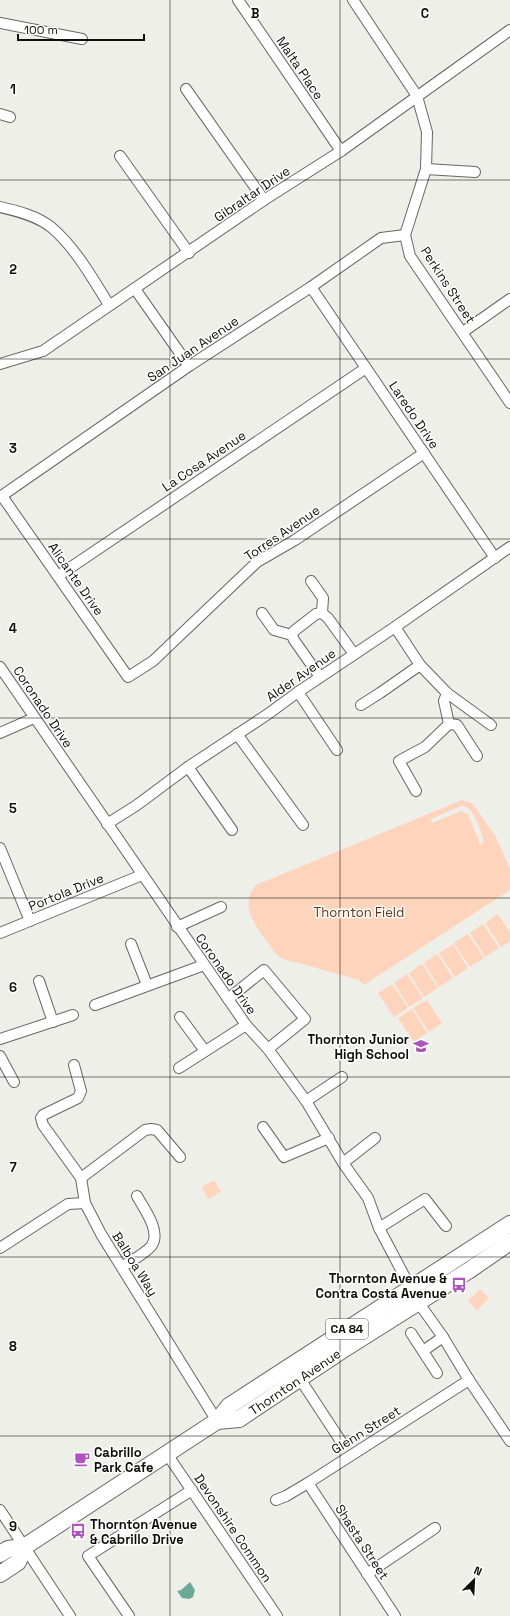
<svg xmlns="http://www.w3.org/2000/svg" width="510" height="1616" font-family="'Space Grotesk',sans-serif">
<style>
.green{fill:#fed4bc;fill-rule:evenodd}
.water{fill:#6aab97}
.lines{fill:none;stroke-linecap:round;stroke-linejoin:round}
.minor-casing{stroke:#676862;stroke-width:12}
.primary-casing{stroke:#676862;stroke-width:18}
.minor{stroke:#fff;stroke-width:10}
.primary{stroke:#fff;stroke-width:16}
.grid{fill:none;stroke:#0d0e0c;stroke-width:1;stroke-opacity:0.55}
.labels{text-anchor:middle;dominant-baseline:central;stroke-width:3;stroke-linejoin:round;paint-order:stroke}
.shield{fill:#fffffe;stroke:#565655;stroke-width:1}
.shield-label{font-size:12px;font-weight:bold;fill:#0d0e0c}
.street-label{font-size:13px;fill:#0d0e0c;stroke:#fffffe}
.park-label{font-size:13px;fill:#62320f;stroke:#fffffe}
.poi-label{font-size:13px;font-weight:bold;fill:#0d0e0c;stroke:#fffffe;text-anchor:end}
.grid-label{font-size:13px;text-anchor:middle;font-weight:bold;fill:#0d0e0c;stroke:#fffffe;stroke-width:3;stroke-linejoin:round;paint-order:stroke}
</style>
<rect width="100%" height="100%" fill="#eeefe8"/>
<!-- green -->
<g class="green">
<path d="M 462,800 L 472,803 L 496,837 L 510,869 L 510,890 L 364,985 L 359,980 L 284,959 L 278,956 L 274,952 C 261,932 236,908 256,885 ZM 461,806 C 474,805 481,831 484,842 L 480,844 L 468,814 L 461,811 L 432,823 L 431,819 Z"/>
<path d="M 498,914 L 510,932 L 510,941 L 501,947 L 485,923 Z"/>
<path d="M 483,924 L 499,948 L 485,957 L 470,933 Z"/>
<path d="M 468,934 L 484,958 L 470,967 L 454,943 Z"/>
<path d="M 453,944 L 468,968 L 455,977 L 439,953 Z"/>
<path d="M 437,954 L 453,978 L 439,987 L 424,963 Z"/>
<path d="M 422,964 L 438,988 L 424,997 L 409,973 Z"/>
<path d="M 407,974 L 423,998 L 409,1007 L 394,983 Z"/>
<path d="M 392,984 L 408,1008 L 394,1017 L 378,993 Z"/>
<path d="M 427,1000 L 442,1023 L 429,1032 L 413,1008 Z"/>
<path d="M 412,1009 L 427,1033 L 414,1042 L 398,1018 Z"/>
<path d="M 214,1180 L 221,1192 L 208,1199 L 202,1187 Z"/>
<path d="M 480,1289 L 489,1298 L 477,1310 L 468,1301 Z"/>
</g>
<!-- water -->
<path class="water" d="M 190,1582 L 195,1590 L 193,1597 L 189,1599 L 182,1598 L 177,1591 L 181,1590 Z"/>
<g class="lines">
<defs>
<g id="minor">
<path d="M 238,0 L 341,151"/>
<path d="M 353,0 L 417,96 L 427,132 L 426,169 L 405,235 L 410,256 L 510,403"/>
<path d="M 0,23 L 82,39"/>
<path d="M 186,89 L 264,200"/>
<path d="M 0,114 L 10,117"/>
<path d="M 120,156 L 189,253"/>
<path d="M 426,169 L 475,172"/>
<path d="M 0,207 C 18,211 37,216 51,227 C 75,247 93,279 109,305"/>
<path d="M 311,287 L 495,558"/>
<path d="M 135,289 L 189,366"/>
<path d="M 463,332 L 510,299"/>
<path d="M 0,364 L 43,351 L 264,200 L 341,151 L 510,30"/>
<path d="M 2,496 L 128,677 L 153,661 L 257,562 L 295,540 L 424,453"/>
<path d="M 0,497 L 189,366 L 311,287 L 381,238 L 405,235"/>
<path d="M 58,576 L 366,368"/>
<path d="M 311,581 L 323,598 L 322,613"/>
<path d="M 262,613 L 274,630 L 292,635"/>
<path d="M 395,627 L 420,665 L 447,693 L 491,725"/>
<path d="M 0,667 L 246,1025 L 268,1049 L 306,1101 L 343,1163 L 368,1198 L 379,1228 L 418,1302 L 443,1337 L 469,1380 L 510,1441"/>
<path d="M 320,677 L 294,640 L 292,635 L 294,631 L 316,614 L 322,613 L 328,618 L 354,654"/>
<path d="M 298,692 L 337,750"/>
<path d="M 361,705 L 380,693 L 420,665"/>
<path d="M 449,724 L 457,725 L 477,756"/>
<path d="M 0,733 L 34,718"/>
<path d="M 237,734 L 303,825"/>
<path d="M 188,767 L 232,830"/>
<path d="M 416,791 L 399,761 L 425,747 L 449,724 L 444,701 L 447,693"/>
<path d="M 107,824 L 137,805 L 188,767 L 268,714 L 298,692 L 395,627 L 510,547"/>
<path d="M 0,848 L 30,921"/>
<path d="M 177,927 L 221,907"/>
<path d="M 0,933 L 142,875"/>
<path d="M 131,944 L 147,985"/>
<path d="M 39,981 L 53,1022"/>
<path d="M 228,999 L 264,970 L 305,1019 L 268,1049"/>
<path d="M 95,1005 L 204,965"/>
<path d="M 180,1017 L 205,1051"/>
<path d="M 0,1039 L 73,1015"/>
<path d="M 0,1056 L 14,1082"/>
<path d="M 74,1065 L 81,1091 L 78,1098 L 43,1115 L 41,1118 L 43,1125 L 81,1178 L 85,1203 L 101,1234 L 217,1421"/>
<path d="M 179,1068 L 246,1025"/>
<path d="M 306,1101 L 342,1077"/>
<path d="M 263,1127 L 284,1157 L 329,1138"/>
<path d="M 343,1163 L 375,1138"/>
<path d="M 81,1178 L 145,1130 L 151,1129 L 157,1130 L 180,1157"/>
<path d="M 379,1228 L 425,1199 L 446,1226"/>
<path d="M 0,1248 L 68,1204 L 85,1203"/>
<path d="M 122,1267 C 129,1262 148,1252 152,1245 C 161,1231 144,1209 137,1196"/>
<path d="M 411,1333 L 437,1373"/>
<path d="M 423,1351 L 443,1337"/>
<path d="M 300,1379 L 342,1443"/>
<path d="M 167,1454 L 277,1616"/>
<path d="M 308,1483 L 395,1616"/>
<path d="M 276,1500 L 286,1496 L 308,1483 L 469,1380"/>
<path d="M 0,1510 L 70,1616"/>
<path d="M 367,1574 L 435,1528"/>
<path d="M 129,1616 L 88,1556 L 192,1490"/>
</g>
<g id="primary">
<path d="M 217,1421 L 239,1419 L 341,1351 L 468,1271 L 510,1242"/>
<path d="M 0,1554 L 8,1549 L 24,1547 L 217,1421 L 229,1406 L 510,1224"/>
<path d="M 0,1574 L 18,1562 L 24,1547"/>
</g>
</defs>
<!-- minor casing -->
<use href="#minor" class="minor-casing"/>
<!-- primary casing -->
<use href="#primary" class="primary-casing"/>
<!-- minor -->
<use href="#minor" class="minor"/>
<!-- primary -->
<use href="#primary" class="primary"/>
</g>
<!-- grid -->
<path class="grid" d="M 170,0 L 170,1616M 340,0 L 340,1616M 0,180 L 510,180M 0,359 L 510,359M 0,539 L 510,539M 0,718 L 510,718M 0,898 L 510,898M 0,1077 L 510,1077M 0,1257 L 510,1257M 0,1436 L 510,1436"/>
<!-- icons -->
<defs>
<symbol id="school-bare" viewBox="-9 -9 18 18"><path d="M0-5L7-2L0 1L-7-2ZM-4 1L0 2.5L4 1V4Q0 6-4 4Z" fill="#b053be" stroke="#fffffe" stroke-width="2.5" paint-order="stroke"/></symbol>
<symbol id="bus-bare" viewBox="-9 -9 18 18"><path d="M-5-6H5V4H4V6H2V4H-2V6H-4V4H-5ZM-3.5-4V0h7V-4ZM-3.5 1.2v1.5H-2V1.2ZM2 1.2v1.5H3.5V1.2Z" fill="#b053be" stroke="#fffffe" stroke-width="2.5" paint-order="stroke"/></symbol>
<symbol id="cafe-bare" viewBox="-9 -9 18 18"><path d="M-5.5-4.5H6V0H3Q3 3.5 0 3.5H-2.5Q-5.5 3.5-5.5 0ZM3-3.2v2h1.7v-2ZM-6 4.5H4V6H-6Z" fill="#b053be" stroke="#fffffe" stroke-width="2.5" paint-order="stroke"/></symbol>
</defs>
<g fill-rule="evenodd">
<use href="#school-bare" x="410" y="1035" width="22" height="22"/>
<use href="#bus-bare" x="448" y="1274" width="22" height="22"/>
<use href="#cafe-bare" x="71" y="1448" width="22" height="22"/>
<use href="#bus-bare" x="67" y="1520" width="22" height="22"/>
</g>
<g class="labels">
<!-- shield labels -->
<rect class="shield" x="326" y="1319" width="42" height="20" rx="3"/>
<g class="shield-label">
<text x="347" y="1329">CA 84</text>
</g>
<!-- street labels -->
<g class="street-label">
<text transform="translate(300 68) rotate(56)">Malta Place</text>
<text transform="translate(252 194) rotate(-34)">Gibraltar Drive</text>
<text transform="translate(448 285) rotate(57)">Perkins Street</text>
<text transform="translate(193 349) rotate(-34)">San Juan Avenue</text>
<text transform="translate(414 415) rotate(56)">Laredo Drive</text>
<text transform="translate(204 461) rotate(-34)">La Cosa Avenue</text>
<text transform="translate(282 533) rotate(-34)">Torres Avenue</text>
<text transform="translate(76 579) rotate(55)">Alicante Drive</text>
<text transform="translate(301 675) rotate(-35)">Alder Avenue</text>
<text transform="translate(43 707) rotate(56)">Coronado Drive</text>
<text transform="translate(66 892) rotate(-22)">Portola Drive</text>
<text transform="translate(226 974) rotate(55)">Coronado Drive</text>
<text transform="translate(135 1264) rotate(58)">Balboa Way</text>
<text transform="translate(295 1382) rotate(-34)">Thornton Avenue</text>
<text transform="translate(366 1430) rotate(-32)">Glenn Street</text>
<text transform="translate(233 1528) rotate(56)">Devonshire Common</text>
<text transform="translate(362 1542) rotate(57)">Shasta Street</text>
</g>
<!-- park labels -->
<g class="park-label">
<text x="359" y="912">Thornton Field</text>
</g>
<!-- poi labels -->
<g class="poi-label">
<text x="409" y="1039">Thornton Junior<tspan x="409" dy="15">High School</tspan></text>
<text x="447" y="1278">Thornton Avenue &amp;<tspan x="447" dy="15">Contra Costa Avenue</tspan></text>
<text x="94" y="1452" text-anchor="start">Cabrillo<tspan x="94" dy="15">Park Cafe</tspan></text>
<text x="90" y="1524" text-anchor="start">Thornton Avenue<tspan x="90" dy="15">&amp; Cabrillo Drive</tspan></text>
</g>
</g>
<g class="grid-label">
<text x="255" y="18">B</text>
<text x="425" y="18">C</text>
<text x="13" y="94">1</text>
<text x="13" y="274">2</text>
<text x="13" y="453">3</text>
<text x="13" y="633">4</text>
<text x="13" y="813">5</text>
<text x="13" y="992">6</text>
<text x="13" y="1172">7</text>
<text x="13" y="1351">8</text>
<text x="13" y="1531">9</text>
</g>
<!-- north arrow -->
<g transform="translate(474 1580) rotate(24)" stroke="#fffffe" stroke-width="3" paint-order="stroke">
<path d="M0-3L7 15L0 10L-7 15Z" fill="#0d0e0c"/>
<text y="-6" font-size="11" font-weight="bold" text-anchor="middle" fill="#0d0e0c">N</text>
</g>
<!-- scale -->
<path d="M18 34v6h126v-6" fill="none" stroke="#0d0e0c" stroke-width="2"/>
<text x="24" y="34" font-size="12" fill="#0d0e0c" stroke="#fffffe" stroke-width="3" paint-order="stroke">100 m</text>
</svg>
